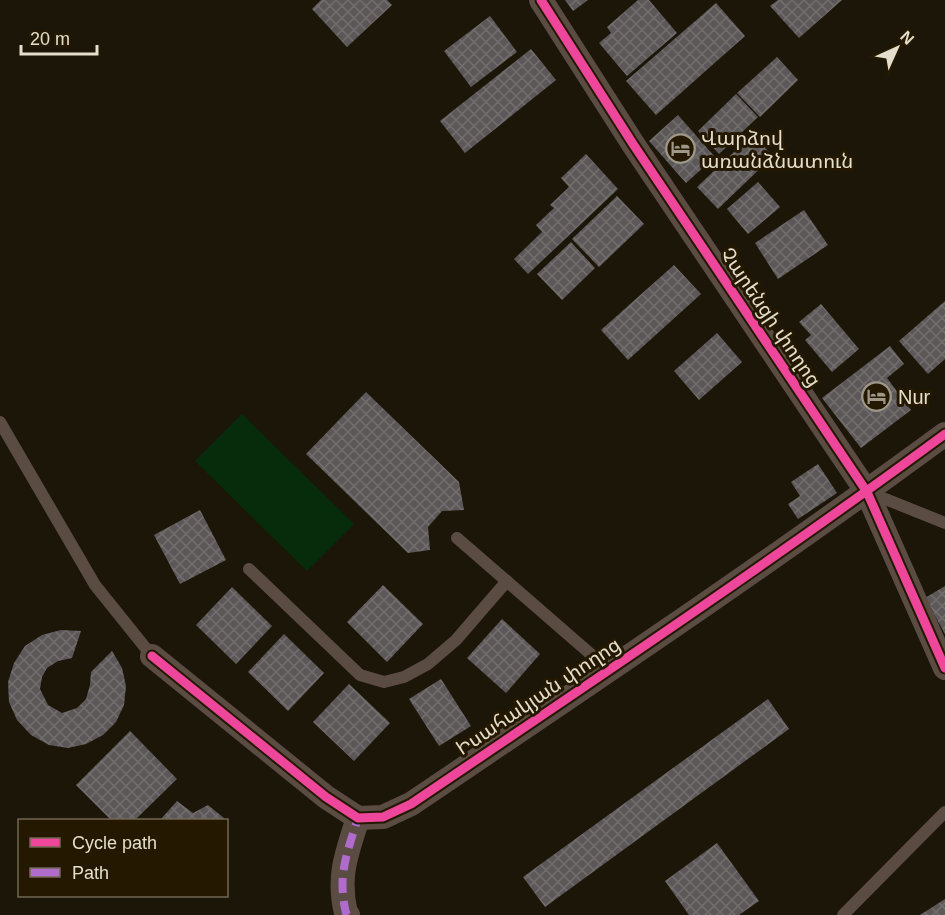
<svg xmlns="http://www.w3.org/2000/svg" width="945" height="915" font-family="Arial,'Noto Sans Armenian',sans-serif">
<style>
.garden{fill:#062c0b}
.building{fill:url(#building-cross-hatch)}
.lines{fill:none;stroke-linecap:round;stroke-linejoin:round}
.service{stroke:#5b4c43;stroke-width:12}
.minor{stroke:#5b4c43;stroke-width:24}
.quiet{stroke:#b06ccc;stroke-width:8;stroke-dasharray:15 8;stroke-linecap:butt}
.cycleway-casing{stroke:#241900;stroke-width:13}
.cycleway{stroke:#ed469a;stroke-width:9}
.labels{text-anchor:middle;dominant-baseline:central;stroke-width:6;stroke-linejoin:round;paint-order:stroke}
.poi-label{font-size:20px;fill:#e5decd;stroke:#241900;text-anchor:start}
.street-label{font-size:20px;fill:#e5decd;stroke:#241900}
</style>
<defs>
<pattern id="building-cross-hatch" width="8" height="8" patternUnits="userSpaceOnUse" patternTransform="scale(1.5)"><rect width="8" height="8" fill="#5c5758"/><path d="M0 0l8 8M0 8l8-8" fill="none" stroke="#736f6f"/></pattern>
</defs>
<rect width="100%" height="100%" fill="#1c1608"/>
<!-- garden -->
<path class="garden" d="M 242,414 L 354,524 L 307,571 L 195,461 Z"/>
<!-- building -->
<g class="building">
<path d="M 321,0 L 387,0 L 392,5 L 347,47 L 312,9 Z"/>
<path d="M 565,0 L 588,0 L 573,11 Z"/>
<path d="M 638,0 L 649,0 L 677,33 L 627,76 L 599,43 L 611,33 L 607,27 Z"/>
<path d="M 778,0 L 842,0 L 799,38 L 770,6 Z"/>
<path d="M 716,3 L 745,36 L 656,115 L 626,81 Z"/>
<path d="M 490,16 L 517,52 L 471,87 L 444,51 Z"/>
<path d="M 531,49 L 556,80 L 465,153 L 440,121 Z"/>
<path d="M 777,57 L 798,80 L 760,117 L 737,93 Z"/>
<path d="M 736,94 L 758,117 L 719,154 L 698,131 Z"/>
<path d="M 678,115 L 715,157 L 686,183 L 649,141 Z"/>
<path d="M 753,134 L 773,156 L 718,209 L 697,187 Z"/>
<path d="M 586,154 L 618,189 L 528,274 L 514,259 L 542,232 L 536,225 L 554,208 L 550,205 L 569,187 L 561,178 Z"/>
<path d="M 758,182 L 780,207 L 748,234 L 727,209 Z"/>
<path d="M 617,196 L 644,224 L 599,267 L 572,239 Z"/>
<path d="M 804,210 L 828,245 L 778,279 L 755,243 Z"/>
<path d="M 571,242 L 595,268 L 562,300 L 537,274 Z"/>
<path d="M 674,265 L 701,294 L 628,360 L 601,330 Z"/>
<path d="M 945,301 L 945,359 L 928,374 L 899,341 Z"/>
<path d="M 821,304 L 859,349 L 832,372 L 805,340 L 811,335 L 799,322 Z"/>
<path d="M 717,333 L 742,362 L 699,400 L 674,371 Z"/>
<path d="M 890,346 L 904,364 L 887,378 L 911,410 L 861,448 L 822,398 Z"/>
<path d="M 366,392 L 459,482 L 464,510 L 442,511 L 428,527 L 430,550 L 408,553 L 306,454 Z"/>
<path d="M 818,464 L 837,493 L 798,519 L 788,504 L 800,496 L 791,482 Z"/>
<path d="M 200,510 L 226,560 L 180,584 L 154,535 Z"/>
<path d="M 383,585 L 423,624 L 387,662 L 347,622 Z"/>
<path d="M 945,586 L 945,634 L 925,598 Z"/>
<path d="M 232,587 L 272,626 L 236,664 L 196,625 Z"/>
<path d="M 502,619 L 540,654 L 506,693 L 467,658 Z"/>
<path d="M 61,630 L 81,631 L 72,658 L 58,661 L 47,668 L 42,677 L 40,689 L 48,705 L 62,713 L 77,708 L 86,699 L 90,685 L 91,672 L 112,651 L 122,668 L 126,686 L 124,705 L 116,722 L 103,735 L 86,744 L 68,748 L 49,745 L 31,735 L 17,720 L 9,702 L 8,682 L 14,663 L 25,646 L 42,635 Z"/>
<path d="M 284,634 L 324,673 L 288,711 L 248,672 Z"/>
<path d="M 441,679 L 471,726 L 439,746 L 409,699 Z"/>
<path d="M 349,684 L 390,723 L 354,761 L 313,722 Z"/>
<path d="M 768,699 L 789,729 L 545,907 L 523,877 Z"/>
<path d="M 130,731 L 177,779 L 135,820 L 111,820 L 76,785 Z"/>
<path d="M 177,801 L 193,813 L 208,805 L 224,818 L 223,820 L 160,820 Z"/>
<path d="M 717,843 L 759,901 L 739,915 L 689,915 L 665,881 Z"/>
<path d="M 945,899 L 945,915 L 920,915 Z"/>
</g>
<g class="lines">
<!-- service -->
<g class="service">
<path d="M 0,422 L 95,585 L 152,656"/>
<path d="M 868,492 L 945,523"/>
<path d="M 457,538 L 609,670"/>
<path d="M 249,569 L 360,675 L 384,682 L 404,677 L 428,664 L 456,640 L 507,581"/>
<path d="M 843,915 L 945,812"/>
</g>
<!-- minor -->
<g class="minor">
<path d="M 541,0 L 633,144 L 867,492 L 945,668"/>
<path d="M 152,656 L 326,797 L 358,818 L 383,817 L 411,804 C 590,683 771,562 945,434"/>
<path d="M 348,915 L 346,913 C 337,876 347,853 358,818"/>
</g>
<!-- quiet -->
<path class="quiet" d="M 348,915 L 346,913 C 337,876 347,853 358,818"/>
<defs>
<g id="cycleway">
<path d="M 541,0 L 633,144 L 867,492 L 945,668"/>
<path d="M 152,656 L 326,797 L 358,818 L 383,817 L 411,804 C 590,683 771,562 945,434"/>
</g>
</defs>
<!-- cycleway casing -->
<use href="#cycleway" class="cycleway-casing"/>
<!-- cycleway -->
<use href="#cycleway" class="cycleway"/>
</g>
<!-- icons -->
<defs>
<symbol id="hotel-ring" viewBox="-11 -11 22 22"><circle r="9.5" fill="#241900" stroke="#9f9888" stroke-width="1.5"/><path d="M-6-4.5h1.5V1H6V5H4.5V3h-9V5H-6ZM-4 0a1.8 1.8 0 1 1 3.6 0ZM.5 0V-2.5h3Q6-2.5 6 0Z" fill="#9f9888"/></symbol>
</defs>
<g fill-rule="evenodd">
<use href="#hotel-ring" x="664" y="132" width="33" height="33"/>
<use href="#hotel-ring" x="860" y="380" width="33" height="33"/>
</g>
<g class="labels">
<!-- poi labels -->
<g class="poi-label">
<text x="701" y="138">Վարձով<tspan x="701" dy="23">առանձնատուն</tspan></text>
<text x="898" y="397">Nur</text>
</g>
<!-- street labels -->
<g class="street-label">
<text transform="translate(771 317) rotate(56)">Չարենցի փողոց</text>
<text transform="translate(538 696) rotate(-34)">Իսահակյան փողոց</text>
</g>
</g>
<!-- legend -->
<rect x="18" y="819" width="210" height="78" fill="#241900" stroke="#716852" stroke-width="1.5"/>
<rect x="30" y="838" width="30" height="9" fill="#ed469a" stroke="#716852" stroke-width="1.5"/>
<text x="72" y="849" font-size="18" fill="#e5decd">Cycle path</text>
<rect x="30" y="868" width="30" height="9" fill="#b06ccc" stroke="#716852" stroke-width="1.5"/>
<text x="72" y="879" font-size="18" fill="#e5decd">Path</text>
<!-- north arrow -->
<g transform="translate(897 48) rotate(45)" stroke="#241900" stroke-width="4.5" paint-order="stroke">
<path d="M0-4.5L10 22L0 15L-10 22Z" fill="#e5decd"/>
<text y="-9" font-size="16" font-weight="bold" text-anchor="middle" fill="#e5decd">N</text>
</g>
<!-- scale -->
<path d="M21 45v9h76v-9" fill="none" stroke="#e5decd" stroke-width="3"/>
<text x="30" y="45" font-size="18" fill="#e5decd" stroke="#241900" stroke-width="4.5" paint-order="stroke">20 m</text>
</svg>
